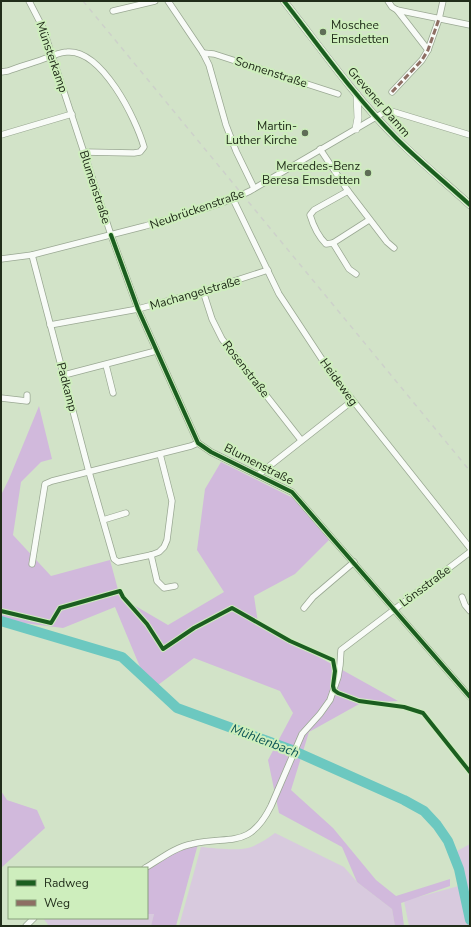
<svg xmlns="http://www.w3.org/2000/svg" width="471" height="927" font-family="'Nunito Sans',sans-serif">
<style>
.green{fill:#d8cade}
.forest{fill:#d1b9dc}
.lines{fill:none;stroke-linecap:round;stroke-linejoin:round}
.river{stroke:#6cc8c0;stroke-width:10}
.minor-casing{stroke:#9aa893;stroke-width:7}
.major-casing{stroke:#9aa893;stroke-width:8}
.minor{stroke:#f8fbf7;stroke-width:5.5}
.major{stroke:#f8fbf7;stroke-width:7}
.rail{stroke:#cdd1ca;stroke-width:1.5;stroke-dasharray:5 5;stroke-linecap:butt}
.quiet{stroke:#8d6e63;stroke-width:3;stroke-dasharray:6 3;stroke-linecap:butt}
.cycleway-casing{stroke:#ceeebd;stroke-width:6}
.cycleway{stroke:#1b5e20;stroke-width:4}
.poi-dot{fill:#5f6d57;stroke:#ceeebd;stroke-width:1.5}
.labels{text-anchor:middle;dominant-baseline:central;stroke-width:4;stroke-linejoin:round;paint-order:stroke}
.poi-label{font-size:12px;fill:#212d1a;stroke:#ceeebd;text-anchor:end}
.street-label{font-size:12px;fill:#212d1a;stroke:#ceeebd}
.water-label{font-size:13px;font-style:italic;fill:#0d5555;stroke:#ceeebd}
</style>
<rect width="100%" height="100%" fill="#d2e3c8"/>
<!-- green -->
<g class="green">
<path d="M 275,833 L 344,867 L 357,882 L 392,909 L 395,926 L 179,926 L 201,847 C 214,848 236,851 248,848 C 258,845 267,839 275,833 Z"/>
<path d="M 470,844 L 470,926 L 409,926 L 404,901 L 466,884 L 457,851 Z"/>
<path d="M 147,914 L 154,914 L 151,926 L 49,926 L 43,918 L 147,918 Z"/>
</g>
<!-- forest -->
<g class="forest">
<path d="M 39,406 L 52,459 L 41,462 L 21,482 L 13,535 L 51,576 L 110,560 L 120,597 L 168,625 L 224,592 L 197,550 L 205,489 L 221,462 L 293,498 L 329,540 L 295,574 L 254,596 L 258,623 L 398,701 L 361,703 L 309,732 L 291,790 L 333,828 L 376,880 L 396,896 L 450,879 L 450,886 L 401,903 L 404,926 L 395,926 L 392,909 L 357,882 L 342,847 L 279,813 L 268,760 L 293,713 L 280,691 L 194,658 L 150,691 L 115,607 L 63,628 L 1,620 L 1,495 L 9,479 Z"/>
<path d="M 1,791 L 7,800 L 37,810 L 45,828 L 1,868 Z"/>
<path d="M 198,844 L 176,926 L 151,926 L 154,914 L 147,914 L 147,868 L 183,847 Z"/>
</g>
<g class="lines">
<!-- river -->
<path class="river" d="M 1,621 L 122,657 L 177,708 L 292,750 L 404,800 L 424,811 L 437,825 L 448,841 L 459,869 L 470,920"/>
<defs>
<g id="minor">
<path d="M 29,1 L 43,28 L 111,235 L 138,309 L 198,443 L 211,452 L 292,492 L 470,697"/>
<path d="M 168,1 L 203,53 L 209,65 L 226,125 L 236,151 L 254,188"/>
<path d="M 388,1 L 392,7 L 397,10 L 470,25"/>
<path d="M 397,10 L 428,50"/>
<path d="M 113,11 L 155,1"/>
<path d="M 203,53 L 214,54 L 338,94"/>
<path d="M 1,72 L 8,71 C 22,66 36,62 49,57 C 55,55 61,52 67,52 C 102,49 136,119 144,147 L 140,152 L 134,153 L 84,152"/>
<path d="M 392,92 L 422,60 L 428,50 L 439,19 L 443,1"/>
<path d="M 1,135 L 72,114"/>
<path d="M 320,149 L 348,191 L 387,242 L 394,248"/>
<path d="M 348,191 L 314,210 L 310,215 C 313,225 319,237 326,244 L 333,243 L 349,269 L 356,274"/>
<path d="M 233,199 L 279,294 L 331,373 L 470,548"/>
<path d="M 333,243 L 369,220"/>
<path d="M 32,255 L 89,472 L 114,559 L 118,562 L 151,555 L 159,552 L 164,547 L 167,540 L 172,501 L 160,454"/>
<path d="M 1,259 L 32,255 L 145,226 L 207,208 L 233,199 L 250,191 L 383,113 L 391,111 L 470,135"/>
<path d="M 203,291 L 212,319 L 222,339 L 301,440"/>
<path d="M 50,325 L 138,309 L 203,291 L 268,270"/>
<path d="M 106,365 L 113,393"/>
<path d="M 64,375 L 156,351"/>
<path d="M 1,398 L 27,401 L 27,395"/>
<path d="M 258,475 L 352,401"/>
<path d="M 103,520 L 126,513"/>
<path d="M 151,555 L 157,581 L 164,588 L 175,586"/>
<path d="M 32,564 L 45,484 L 52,481 L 191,446 L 198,443"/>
<path d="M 462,597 L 465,605 L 470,611"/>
<path d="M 304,608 L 313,597 L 354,562"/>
<path d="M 145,868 C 159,860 175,847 192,844 C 230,835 249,850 271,806 L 302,734 L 320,714 L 330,700 L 338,677 L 340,665 L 341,650 L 470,552"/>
<path d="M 26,926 L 34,918"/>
</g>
<g id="major">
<path d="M 284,1 C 320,47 354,96 396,138 C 419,161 446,183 470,205"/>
<path d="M 356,129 L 358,118 L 357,95"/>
</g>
</defs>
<!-- minor casing -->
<use href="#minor" class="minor-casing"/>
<!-- major casing -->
<use href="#major" class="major-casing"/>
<!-- minor -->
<use href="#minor" class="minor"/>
<!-- major -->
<use href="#major" class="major"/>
<!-- rail -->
<path class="rail" d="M 83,1 L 470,471"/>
<!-- quiet -->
<path class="quiet" d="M 392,92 L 422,60 L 428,50 L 439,19"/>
<defs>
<g id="cycleway">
<path d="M 284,1 C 320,47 354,96 396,138 C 419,161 446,183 470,205"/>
<path d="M 111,235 L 138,309 L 198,443 L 211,452 L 292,492 L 470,697"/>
<path d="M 1,611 L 51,623 L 60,608 L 120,591 L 123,597 L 147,624 L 163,649 L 194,628 L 232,608 L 290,641 L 333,660 L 335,671 L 333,686 L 334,690 L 338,693 L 359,701 L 404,707 L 423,713 L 470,772"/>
</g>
</defs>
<!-- cycleway casing -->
<use href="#cycleway" class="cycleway-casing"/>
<!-- cycleway -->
<use href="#cycleway" class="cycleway"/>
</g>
<!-- markers -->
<g class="poi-dot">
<circle cx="323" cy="32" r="4"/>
<circle cx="305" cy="133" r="4"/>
<circle cx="368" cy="173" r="4"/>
</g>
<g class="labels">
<!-- poi labels -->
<g class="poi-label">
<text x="331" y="25" text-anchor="start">Moschee<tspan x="331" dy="14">Emsdetten</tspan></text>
<text x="297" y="126">Martin-<tspan x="297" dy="14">Luther Kirche</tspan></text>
<text x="360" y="166">Mercedes-Benz<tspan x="360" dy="14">Beresa Emsdetten</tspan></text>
</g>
<!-- street labels -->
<g class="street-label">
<text transform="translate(52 57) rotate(71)">Münsterkamp</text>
<text transform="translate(271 72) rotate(18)">Sonnenstraße</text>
<text transform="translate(379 102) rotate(49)">Grevener Damm</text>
<text transform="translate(95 187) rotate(72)">Blumenstraße</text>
<text transform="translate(197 209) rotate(-19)">Neubrückenstraße</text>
<text transform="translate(195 293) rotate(-16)">Machangelstraße</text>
<text transform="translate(246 369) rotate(52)">Rosenstraße</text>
<text transform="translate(339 382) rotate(54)">Heideweg</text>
<text transform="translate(67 387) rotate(75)">Padkamp</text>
<text transform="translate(259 464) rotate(27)">Blumenstraße</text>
<text transform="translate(425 586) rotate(-37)">Lönsstraße</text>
</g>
<!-- water labels -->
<g class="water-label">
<text transform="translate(265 741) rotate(21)">Mühlenbach</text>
</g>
</g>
<!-- border -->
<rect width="471" height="927" fill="none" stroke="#212d1a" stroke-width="4"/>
<!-- legend -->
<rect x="8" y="867" width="140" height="52" fill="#ceeebd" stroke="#89a17c"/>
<rect x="16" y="880" width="20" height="6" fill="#1b5e20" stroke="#89a17c"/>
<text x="44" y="887" font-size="12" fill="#212d1a">Radweg</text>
<rect x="16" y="900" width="20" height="6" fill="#8d6e63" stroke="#89a17c"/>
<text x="44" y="907" font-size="12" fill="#212d1a">Weg</text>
</svg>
